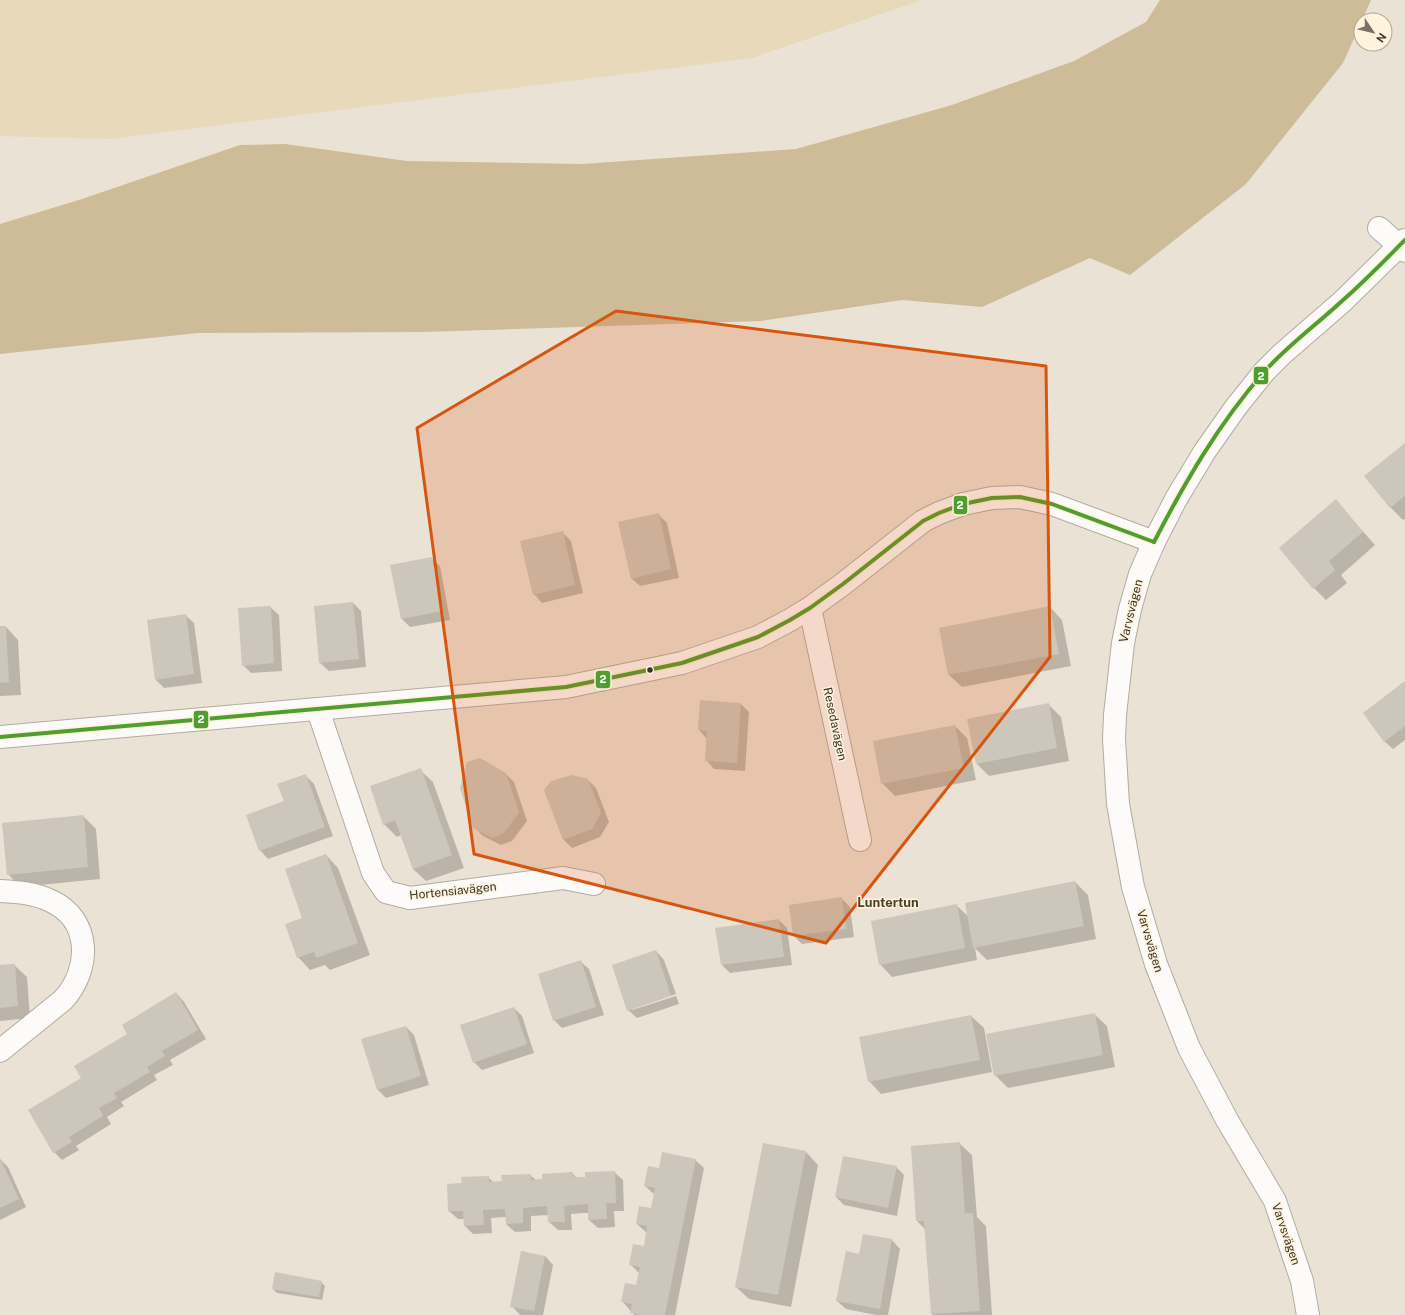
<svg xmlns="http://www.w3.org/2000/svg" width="1405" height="1315" font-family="'Public Sans',sans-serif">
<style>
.green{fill:#e8d9bb}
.water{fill:#cebc98}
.shadow{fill:#0003;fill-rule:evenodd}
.building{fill:#ccc6bb}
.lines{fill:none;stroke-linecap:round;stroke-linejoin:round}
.street-casing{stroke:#b2aca1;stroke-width:24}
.secondary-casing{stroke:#b2aca1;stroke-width:24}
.street{stroke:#fcfbf9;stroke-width:22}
.secondary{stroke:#fcfbf9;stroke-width:22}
.bus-1-casing{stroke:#fef4dd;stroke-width:7}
.bus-1{stroke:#509e2f;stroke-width:4}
.marked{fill:#d7550f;fill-opacity:0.2;stroke:#d7550f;stroke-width:3;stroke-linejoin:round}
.bus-dot{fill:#3a342a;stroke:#fef4dd;stroke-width:1.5}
.labels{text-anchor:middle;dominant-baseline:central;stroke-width:3;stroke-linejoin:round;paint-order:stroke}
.street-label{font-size:12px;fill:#3a342a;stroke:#fef4dd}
.neighbourhood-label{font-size:13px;font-weight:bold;fill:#4a3f28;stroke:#fef4dd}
.line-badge{stroke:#fef4dd;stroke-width:1.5}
.badge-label{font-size:11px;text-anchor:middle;font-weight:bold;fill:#fff}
</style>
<rect width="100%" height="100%" fill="#eae2d4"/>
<!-- green -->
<path class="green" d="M 0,0 L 922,0 L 752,58 L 110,139 L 0,136 Z"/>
<!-- water -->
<path class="water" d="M 1160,0 L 1371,0 L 1362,20 L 1361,20 L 1361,23 L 1343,63 L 1246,184 L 1130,275 L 1090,258 L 982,307 L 902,300 L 761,321 L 423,332 L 198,333 L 0,354 L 0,224 L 82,199 L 240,145 L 285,144 L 407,161 L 582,164 L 796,149 L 952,105 L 1074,61 L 1146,22 Z"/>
<!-- shadow -->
<g class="shadow">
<path d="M 1405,444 L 1405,519 L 1403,520 L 1391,508 L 1366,476 Z"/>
<path d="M 1336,501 L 1375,545 L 1341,575 L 1347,583 L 1326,600 L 1314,588 Z"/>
<path d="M 658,514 L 667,523 L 679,578 L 640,586 L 631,578 Z"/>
<path d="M 563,533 L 571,541 L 583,593 L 542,603 L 534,594 Z"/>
<path d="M 431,558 L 440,566 L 450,620 L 410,627 L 402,619 L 392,566 ZM 432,566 L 434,566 L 444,616 L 442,617 Z"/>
<path d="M 353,603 L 361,611 L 366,667 L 329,671 L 320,663 Z"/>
<path d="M 270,607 L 279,615 L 282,671 L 251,673 L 243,665 Z"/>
<path d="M 1050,607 L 1062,620 L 1071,666 L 962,687 L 949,675 L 940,628 Z"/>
<path d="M 185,615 L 194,623 L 202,683 L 164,688 L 156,680 Z"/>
<path d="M 0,627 L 6,627 L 18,640 L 21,695 L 0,696 Z"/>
<path d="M 1405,683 L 1405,740 L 1393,749 L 1384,741 Z"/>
<path d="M 741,704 L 749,712 L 745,771 L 714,769 L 706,760 L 707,739 L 699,730 Z"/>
<path d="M 1048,704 L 1061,717 L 1069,761 L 989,776 L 977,764 Z"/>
<path d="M 955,726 L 967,738 L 976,780 L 895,796 L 882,783 Z"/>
<path d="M 420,770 L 433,782 L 464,868 L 426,881 L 413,869 L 401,835 L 397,837 L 384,824 Z"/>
<path d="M 505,773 L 514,782 L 527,821 L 512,841 L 501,845 L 483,836 L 474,827 Z"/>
<path d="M 305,775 L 314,784 L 333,836 L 268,859 L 260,850 L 285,802 Z"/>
<path d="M 588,780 L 596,788 L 609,822 L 600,837 L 572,848 L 563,839 Z"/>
<path d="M 83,816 L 96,829 L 100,879 L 20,887 L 8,874 Z"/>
<path d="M 326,855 L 338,868 L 370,955 L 330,970 L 325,965 L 310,970 L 298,957 L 303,919 Z"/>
<path d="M 1075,882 L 1088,895 L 1096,939 L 987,960 L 975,948 L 977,960 L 892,977 L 880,964 L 956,905 L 969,917 Z"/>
<path d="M 841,898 L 850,907 L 854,937 L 802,944 L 794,936 Z"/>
<path d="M 779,920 L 787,928 L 792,965 L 730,973 L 722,965 L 716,929 Z"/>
<path d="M 656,951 L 664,960 L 676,994 L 632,1008 L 632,1010 L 676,996 L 679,1004 L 637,1018 L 628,1010 Z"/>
<path d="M 580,961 L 589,969 L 604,1015 L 562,1028 L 554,1020 Z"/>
<path d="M 14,965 L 27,977 L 30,1018 L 0,1021 L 0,966 Z"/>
<path d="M 176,993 L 184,1002 L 206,1039 L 170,1060 L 173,1065 L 154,1075 L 157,1080 L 121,1102 L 124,1106 L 107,1117 L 111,1124 L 76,1146 L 79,1150 L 62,1160 L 54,1152 L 83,1079 L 129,1035 Z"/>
<path d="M 514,1008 L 522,1016 L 534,1053 L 482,1070 L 474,1062 Z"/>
<path d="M 1094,1014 L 1107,1026 L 1115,1067 L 1008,1088 L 995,1075 Z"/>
<path d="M 971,1016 L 984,1028 L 992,1072 L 881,1094 L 869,1081 Z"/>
<path d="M 406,1027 L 414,1035 L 429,1085 L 386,1098 L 377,1089 Z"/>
<path d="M 959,1143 L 972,1155 L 977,1217 L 986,1226 L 992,1315 L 933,1315 L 932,1314 L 926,1230 L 917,1221 Z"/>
<path d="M 806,1152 L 818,1165 L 791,1307 L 749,1299 L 736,1287 Z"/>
<path d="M 0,1159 L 8,1167 L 26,1207 L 0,1220 Z"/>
<path d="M 695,1160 L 704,1168 L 675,1315 L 634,1315 L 623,1302 L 637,1286 L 639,1273 L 630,1264 L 645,1248 L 647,1233 L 637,1224 L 652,1209 L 655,1195 L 645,1186 L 660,1169 Z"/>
<path d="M 896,1167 L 904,1175 L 897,1216 L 844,1205 L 836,1197 Z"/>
<path d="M 614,1172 L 623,1180 L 624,1211 L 614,1211 L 615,1227 L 598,1228 L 589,1220 L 589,1213 L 583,1213 L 571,1214 L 572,1230 L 558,1230 L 549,1222 L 549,1215 L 531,1216 L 531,1231 L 515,1232 L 506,1224 L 506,1217 L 491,1218 L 492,1233 L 473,1234 L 465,1226 L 465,1219 L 458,1219 L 449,1211 L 448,1185 L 463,1184 L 488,1177 L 494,1183 L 503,1182 L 530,1175 L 536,1180 L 572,1173 L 577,1178 L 586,1178 Z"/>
<path d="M 864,1235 L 892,1240 L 900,1249 L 888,1315 L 876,1315 L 846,1309 L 837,1301 L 860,1255 Z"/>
<path d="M 545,1256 L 553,1265 L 543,1315 L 520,1315 L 512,1306 Z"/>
<path d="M 321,1282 L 325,1286 L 322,1300 L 277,1293 L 273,1289 Z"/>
</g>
<!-- building -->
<g class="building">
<path d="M 1405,443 L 1405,496 L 1390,508 L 1364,476 Z"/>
<path d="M 1336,499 L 1363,532 L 1329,561 L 1335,570 L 1313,589 L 1279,548 Z"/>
<path d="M 659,513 L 671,569 L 631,579 L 618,522 Z"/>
<path d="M 563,531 L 575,585 L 533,595 L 520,541 Z"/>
<path d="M 432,557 L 442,611 L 401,619 L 390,565 Z"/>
<path d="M 353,602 L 359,659 L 319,663 L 314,606 Z"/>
<path d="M 271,606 L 274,663 L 242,666 L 238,608 Z"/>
<path d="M 1050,606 L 1059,654 L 948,675 L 939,628 Z"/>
<path d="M 186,614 L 194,674 L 155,680 L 147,620 Z"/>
<path d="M 0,626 L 6,626 L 9,682 L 0,683 Z"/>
<path d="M 1405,681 L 1405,726 L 1384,742 L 1363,713 Z"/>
<path d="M 700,700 L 741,703 L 737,763 L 705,761 L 707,731 L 698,730 Z"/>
<path d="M 1049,703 L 1057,748 L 976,764 L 967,719 Z"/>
<path d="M 955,725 L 964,768 L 881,784 L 873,741 Z"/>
<path d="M 480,758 L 506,773 L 519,812 L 504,833 L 492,838 L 473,828 L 460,788 L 467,762 Z"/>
<path d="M 421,768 L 452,855 L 413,869 L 395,820 L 383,825 L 370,786 Z"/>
<path d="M 306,774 L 325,827 L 259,851 L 246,815 L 284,801 L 277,784 Z"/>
<path d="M 572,775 L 588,779 L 601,813 L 592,829 L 563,840 L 544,790 L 551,781 Z"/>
<path d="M 84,815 L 88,867 L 7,875 L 2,823 Z"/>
<path d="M 326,854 L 358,943 L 316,958 L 314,952 L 297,958 L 285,924 L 302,918 L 285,869 Z"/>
<path d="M 1075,881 L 1084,926 L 973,948 L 965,903 Z"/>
<path d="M 842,897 L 846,929 L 793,936 L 789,905 Z"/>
<path d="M 957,904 L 965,948 L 879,965 L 871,921 Z"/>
<path d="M 779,919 L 784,957 L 721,965 L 715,928 Z"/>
<path d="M 656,950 L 671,996 L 627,1011 L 612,965 Z"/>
<path d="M 581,960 L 596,1007 L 553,1021 L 538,974 Z"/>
<path d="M 15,964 L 18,1006 L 0,1008 L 0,965 Z"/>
<path d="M 176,992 L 198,1030 L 162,1051 L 165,1056 L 147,1067 L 150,1072 L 114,1093 L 117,1098 L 99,1108 L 103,1116 L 69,1137 L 72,1142 L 53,1153 L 28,1110 L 81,1078 L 74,1066 L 127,1034 L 122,1025 Z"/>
<path d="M 514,1007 L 527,1044 L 473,1063 L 460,1025 Z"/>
<path d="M 1095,1013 L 1103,1055 L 994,1076 L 986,1034 Z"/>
<path d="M 971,1015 L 980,1060 L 868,1082 L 859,1037 Z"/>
<path d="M 406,1026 L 421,1076 L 377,1090 L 361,1039 Z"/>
<path d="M 960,1142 L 965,1213 L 973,1213 L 980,1311 L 931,1314 L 924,1221 L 916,1221 L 911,1146 Z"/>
<path d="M 763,1143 L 806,1151 L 778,1295 L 735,1287 Z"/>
<path d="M 662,1152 L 696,1159 L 665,1315 L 641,1315 L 630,1313 L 632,1304 L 621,1302 L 625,1283 L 636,1285 L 640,1267 L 629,1265 L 633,1244 L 644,1246 L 647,1226 L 636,1224 L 639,1206 L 651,1208 L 655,1188 L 644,1186 L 648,1166 L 659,1168 Z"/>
<path d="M 843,1156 L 897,1166 L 888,1208 L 835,1197 Z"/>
<path d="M 0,1158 L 19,1199 L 0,1208 Z"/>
<path d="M 615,1171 L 616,1203 L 606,1203 L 607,1219 L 588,1220 L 588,1204 L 564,1206 L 565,1222 L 548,1222 L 547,1206 L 523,1208 L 523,1223 L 506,1224 L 505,1209 L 483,1210 L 484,1225 L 464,1226 L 463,1211 L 448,1211 L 447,1184 L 462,1183 L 461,1177 L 489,1176 L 489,1182 L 502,1181 L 501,1175 L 531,1174 L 531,1180 L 542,1179 L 542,1174 L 573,1172 L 573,1177 L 585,1177 L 585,1172 Z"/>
<path d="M 863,1234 L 892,1239 L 880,1309 L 836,1301 L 846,1251 L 859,1254 Z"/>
<path d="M 521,1251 L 545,1256 L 534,1311 L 510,1307 Z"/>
<path d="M 275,1272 L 322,1281 L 319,1297 L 272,1289 Z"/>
</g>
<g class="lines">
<defs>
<g id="street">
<path d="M 1379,228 L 1405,251"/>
<path d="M 810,608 L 860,840"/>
<path d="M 318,710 L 373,873 L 386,892 L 410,898 L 563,878 L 594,884"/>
<path d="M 0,891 C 18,892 35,893 51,901 C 92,920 91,970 63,1000 L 0,1051"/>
</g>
<g id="secondary">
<path d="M 0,737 L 566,687 L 682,663 L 758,637 L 790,620 L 810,608 L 843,584 L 923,521 L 939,513 L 963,504 L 992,498 L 1020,497 L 1052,504 L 1154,542"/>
<path d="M 1308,1315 L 1302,1281 L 1275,1201 L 1227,1120 L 1189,1048 L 1156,964 L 1133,887 L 1118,804 L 1114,739 L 1115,715 L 1123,643 L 1130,609 L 1140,574 L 1154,542 L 1176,499 L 1205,451 L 1236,407 L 1264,372 L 1282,354 L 1343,301 L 1405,240"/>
</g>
</defs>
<!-- street casing -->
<use href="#street" class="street-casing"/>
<!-- secondary casing -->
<use href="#secondary" class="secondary-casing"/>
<!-- street -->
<use href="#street" class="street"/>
<!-- secondary -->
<use href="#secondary" class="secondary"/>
<defs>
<g id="bus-1">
<path d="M 1154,542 C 1185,482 1219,423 1264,372 C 1287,346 1316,325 1342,301 C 1364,282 1384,261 1405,240"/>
<path d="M 0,737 L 566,687 L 682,663 L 758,637 L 790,620 L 810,608 L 843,584 L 923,521 L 939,513 L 963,504 L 992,498 L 1020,497 L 1052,504 L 1154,542"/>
</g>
</defs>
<!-- bus-1 casing -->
<use href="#bus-1" class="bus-1-casing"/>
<!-- bus-1 -->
<use href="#bus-1" class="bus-1"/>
</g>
<!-- marked area -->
<path class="marked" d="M 616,311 L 1046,366 L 1050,657 L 826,943 L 474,854 L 417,428 Z"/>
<!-- markers -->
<circle class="bus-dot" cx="650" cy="670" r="3.5"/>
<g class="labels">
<!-- street labels -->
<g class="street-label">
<text transform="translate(1131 611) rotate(-76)">Varvsvägen</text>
<text transform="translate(835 724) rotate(78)">Resedavägen</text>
<text transform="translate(453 891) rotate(-6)">Hortensiavägen</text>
<text transform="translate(1150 941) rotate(73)">Varvsvägen</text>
<text transform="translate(1286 1234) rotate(71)">Varvsvägen</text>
</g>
<!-- neighbourhood labels -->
<g class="neighbourhood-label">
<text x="888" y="902">Luntertun</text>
</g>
</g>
<g class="line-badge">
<rect x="1253" y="366" width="16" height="19" rx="4" fill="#509e2f"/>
<rect x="953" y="495" width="15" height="20" rx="4" fill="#509e2f"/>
<rect x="595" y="670" width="16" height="19" rx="4" fill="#509e2f"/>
<rect x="193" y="710" width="16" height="19" rx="4" fill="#509e2f"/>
</g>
<g class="badge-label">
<text x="1261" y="380">2</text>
<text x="960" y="509">2</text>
<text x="603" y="683">2</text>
<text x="201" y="723">2</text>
</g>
<!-- north arrow -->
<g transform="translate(1373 32) rotate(125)"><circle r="19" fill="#fef4dd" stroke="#b0a795"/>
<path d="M0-3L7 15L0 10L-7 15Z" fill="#787166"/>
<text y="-6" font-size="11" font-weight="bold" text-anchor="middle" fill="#3a342a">N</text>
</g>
</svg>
